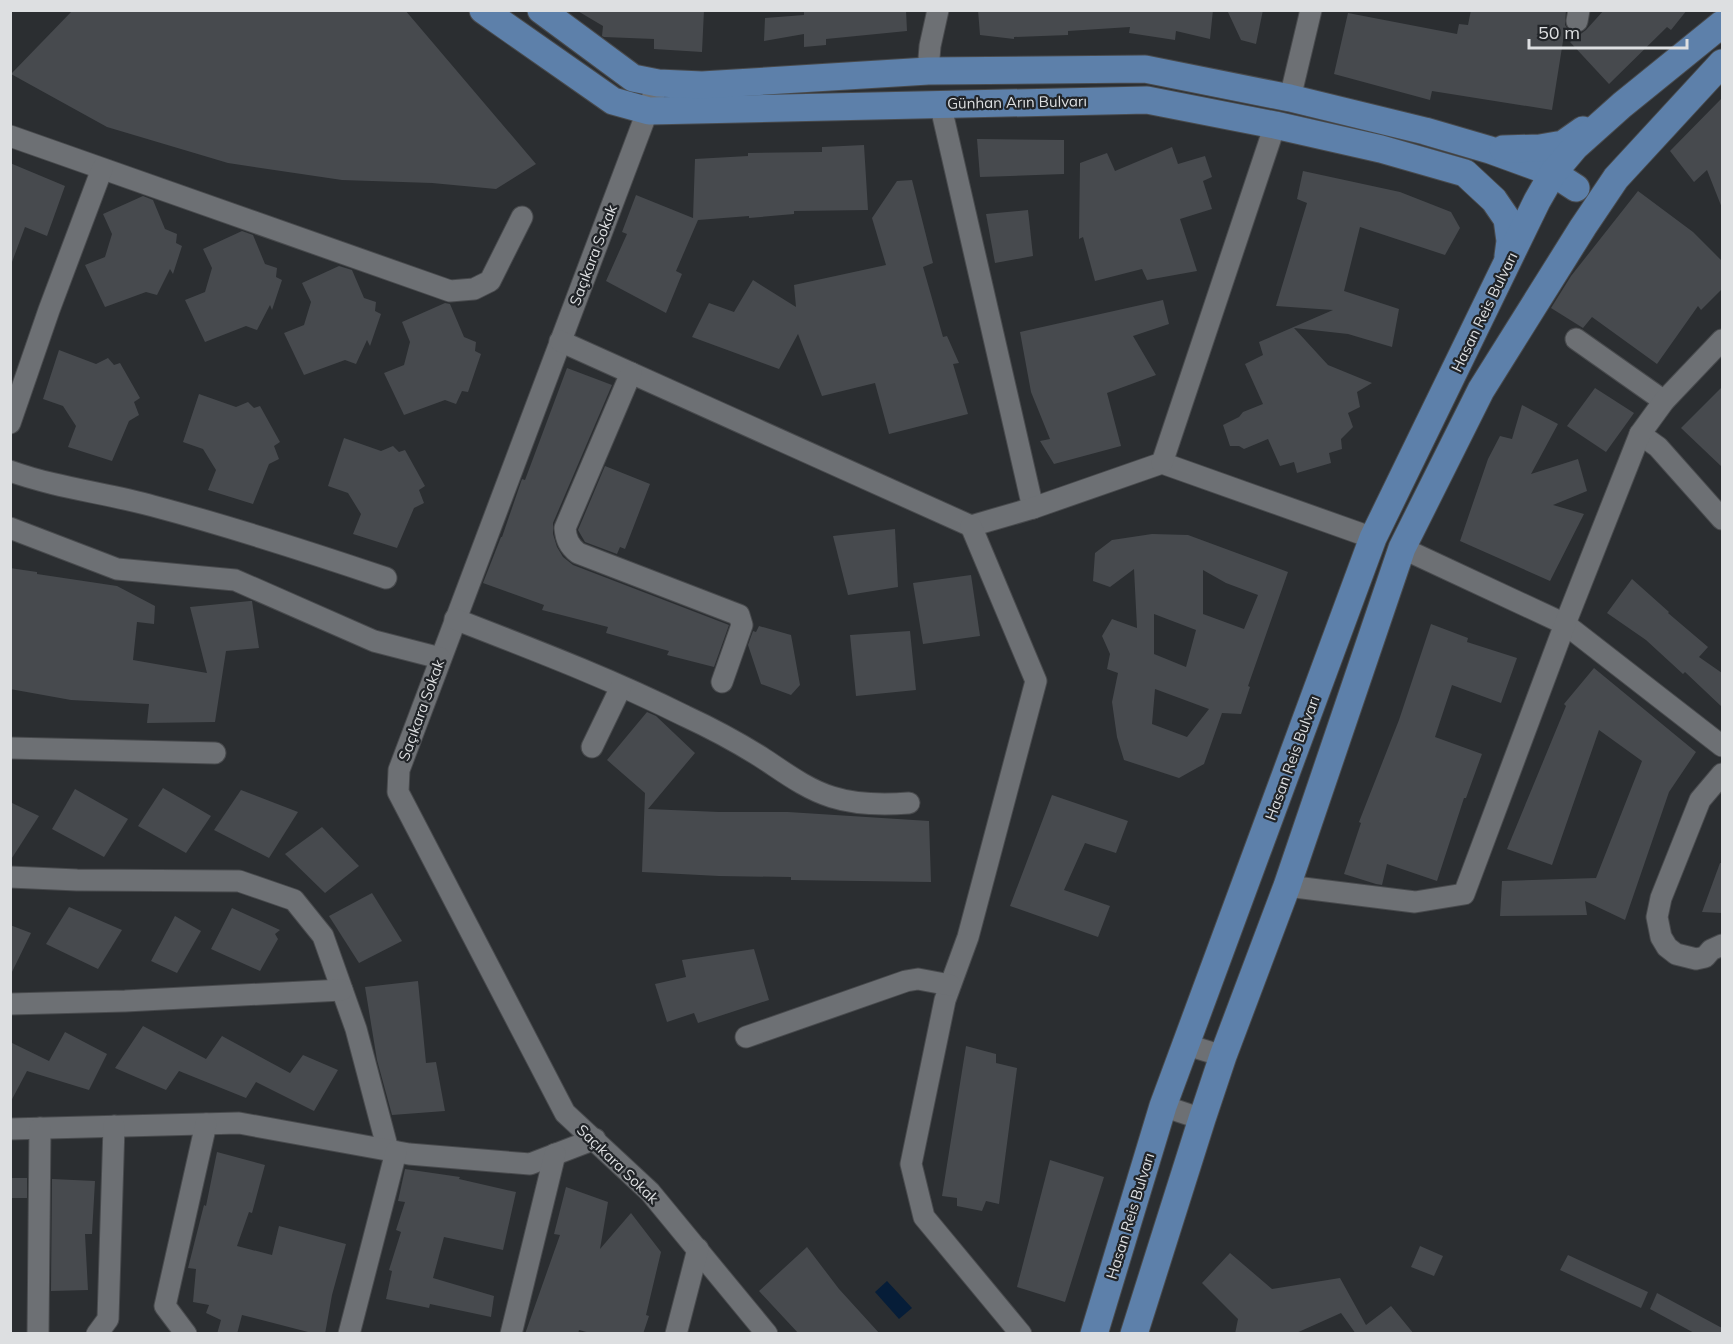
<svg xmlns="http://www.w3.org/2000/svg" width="1733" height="1344" font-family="Mulish,sans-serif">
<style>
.water{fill:#061d38}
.building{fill:#474a4e;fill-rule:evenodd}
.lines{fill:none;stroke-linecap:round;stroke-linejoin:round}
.minor-casing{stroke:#484a4d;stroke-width:23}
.major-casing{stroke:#484a4d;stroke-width:29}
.minor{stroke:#6d7074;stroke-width:21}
.major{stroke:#5d80aa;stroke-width:27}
.labels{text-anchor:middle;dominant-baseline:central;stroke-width:4.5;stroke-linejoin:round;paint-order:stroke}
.street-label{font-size:15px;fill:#dddfe1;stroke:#212428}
</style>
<rect width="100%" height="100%" fill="#2b2e31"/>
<!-- water -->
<path class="water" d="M 887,1281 L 912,1308 L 899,1319 L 875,1292 Z"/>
<!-- building -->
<g class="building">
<path d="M 73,10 L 405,10 L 536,164 L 496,189 L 432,183 L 342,180 L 228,163 L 107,127 L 11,74 Z"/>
<path d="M 576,10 L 704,10 L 702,52 L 654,49 L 654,39 L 604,37 L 602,36 L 603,26 Z"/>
<path d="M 862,10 L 906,10 L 907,31 L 826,39 L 826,45 L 804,47 L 804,34 L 764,41 L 765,18 L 804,15 L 804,12 Z"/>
<path d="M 978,10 L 1213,10 L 1210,39 L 1176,31 L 1175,40 L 1129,33 L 1130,27 L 1068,31 L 1068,35 L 1014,37 L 1014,39 L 980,35 Z"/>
<path d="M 1227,10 L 1263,10 L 1256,44 L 1241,40 Z"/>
<path d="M 1471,10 L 1566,10 L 1565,25 L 1569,31 L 1567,39 L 1564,35 L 1552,110 L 1432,91 L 1430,100 L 1334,74 L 1348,13 L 1457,34 L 1459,24 L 1468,25 Z"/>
<path d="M 1604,10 L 1687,10 L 1671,30 L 1667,27 L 1609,84 L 1570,42 L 1586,30 Z"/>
<path d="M 1722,98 L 1722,208 L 1707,170 L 1694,182 L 1670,151 Z"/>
<path d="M 977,139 L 1064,140 L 1064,174 L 980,177 Z"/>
<path d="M 864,145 L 868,210 L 794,211 L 794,214 L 749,218 L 749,216 L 698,220 L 676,271 L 682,274 L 666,313 L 606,281 L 627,234 L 622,232 L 636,195 L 693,218 L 695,159 L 748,156 L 748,153 L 822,152 L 822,147 Z"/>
<path d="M 1172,147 L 1178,164 L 1205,156 L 1212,177 L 1203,181 L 1212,209 L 1180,219 L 1197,271 L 1147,280 L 1142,269 L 1095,281 L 1083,237 L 1079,239 L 1080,163 L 1107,153 L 1115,171 Z"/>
<path d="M 10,163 L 65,186 L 47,236 L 25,227 L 12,262 Z"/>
<path d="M 1303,171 L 1400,192 L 1451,212 L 1460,228 L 1445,255 L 1360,227 L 1344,291 L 1399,309 L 1392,347 L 1348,334 L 1294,328 L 1328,365 L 1372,383 L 1357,392 L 1360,407 L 1348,413 L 1353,427 L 1341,439 L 1342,449 L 1329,453 L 1331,463 L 1297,473 L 1294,462 L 1280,466 L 1268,439 L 1244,449 L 1239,446 L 1230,446 L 1223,425 L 1239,417 L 1243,412 L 1263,404 L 1245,364 L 1263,355 L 1259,342 L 1333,310 L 1276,306 L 1307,203 L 1297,199 Z"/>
<path d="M 912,180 L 933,263 L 923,267 L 943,337 L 947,336 L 959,363 L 953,364 L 968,414 L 889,434 L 875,383 L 822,396 L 798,334 L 779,369 L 692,337 L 709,303 L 734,312 L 753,280 L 796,307 L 794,285 L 886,265 L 872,218 L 897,181 Z"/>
<path d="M 1638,191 L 1693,232 L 1722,261 L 1722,289 L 1701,310 L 1698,306 L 1657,364 L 1592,317 L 1583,328 L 1551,308 L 1571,276 Z"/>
<path d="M 143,196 L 153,200 L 165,229 L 177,234 L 176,243 L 182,246 L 173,274 L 170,269 L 157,295 L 146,292 L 105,307 L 85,265 L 105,257 L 112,234 L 103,214 Z"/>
<path d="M 1028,210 L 1033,256 L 995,263 L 986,214 Z"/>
<path d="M 242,231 L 253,235 L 265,264 L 277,268 L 276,277 L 282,280 L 272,310 L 270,305 L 257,330 L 246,326 L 205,342 L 185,300 L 205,292 L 212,268 L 203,249 Z"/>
<path d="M 339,266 L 352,270 L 364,298 L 376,302 L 375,311 L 381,314 L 370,346 L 367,340 L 356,364 L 345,360 L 304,375 L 284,333 L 304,325 L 311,302 L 302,283 Z"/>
<path d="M 1163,300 L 1169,324 L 1133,336 L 1156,375 L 1107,393 L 1121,446 L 1054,464 L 1040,441 L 1050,439 L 1031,392 L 1020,332 Z"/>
<path d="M 445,303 L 450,304 L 464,337 L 476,342 L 475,351 L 481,354 L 468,392 L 462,391 L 456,404 L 445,400 L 404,415 L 384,373 L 404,365 L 410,342 L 402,322 Z"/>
<path d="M 59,350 L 96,364 L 108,358 L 114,365 L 120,363 L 140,398 L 134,402 L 139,415 L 129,421 L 112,461 L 68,447 L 76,426 L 63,406 L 43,399 Z"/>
<path d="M 567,368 L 612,385 L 553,523 L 553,534 L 557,547 L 563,557 L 573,565 L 729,625 L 714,667 L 667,655 L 669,651 L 606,633 L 608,627 L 542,610 L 544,605 L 483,583 L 501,537 L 502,537 L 522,479 L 525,480 Z"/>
<path d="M 1722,387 L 1722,467 L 1681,428 Z"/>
<path d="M 1595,388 L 1634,413 L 1606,452 L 1567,426 Z"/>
<path d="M 199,394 L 236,407 L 248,402 L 254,408 L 260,406 L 280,442 L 274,446 L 279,459 L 269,464 L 253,504 L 208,490 L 216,470 L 203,449 L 183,442 Z"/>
<path d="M 1522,405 L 1558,424 L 1531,474 L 1578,459 L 1587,491 L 1553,505 L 1584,514 L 1550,581 L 1460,541 L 1488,459 L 1500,436 L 1512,439 Z"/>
<path d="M 344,438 L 381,451 L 393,446 L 399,452 L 405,450 L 425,486 L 419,490 L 424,503 L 414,508 L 397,548 L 353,534 L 361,514 L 348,493 L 328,486 Z"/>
<path d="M 605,466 L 650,484 L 625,549 L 620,547 L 617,554 L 585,542 L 578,530 Z"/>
<path d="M 895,529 L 898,587 L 848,595 L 833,536 Z"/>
<path d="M 1152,534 L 1188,535 L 1288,572 L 1248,686 L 1250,687 L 1241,714 L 1222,713 L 1204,764 L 1179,778 L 1124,760 L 1117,737 L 1112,702 L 1118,673 L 1107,669 L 1110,654 L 1102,636 L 1112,619 L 1137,628 L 1134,569 L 1110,587 L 1093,581 L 1095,553 L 1112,540 ZM 1203,570 L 1226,583 L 1258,595 L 1244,629 L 1203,614 ZM 1154,614 L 1196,630 L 1186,667 L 1154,654 ZM 1155,689 L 1209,709 L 1187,737 L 1152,724 Z"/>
<path d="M 10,568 L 37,572 L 37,574 L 117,586 L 155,606 L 154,624 L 137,622 L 133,660 L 207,673 L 190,607 L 250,601 L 252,601 L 259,648 L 226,651 L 215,722 L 147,723 L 149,704 L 71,700 L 10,689 Z"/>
<path d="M 971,575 L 980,636 L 923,644 L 913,583 Z"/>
<path d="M 1632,579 L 1669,612 L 1668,613 L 1708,647 L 1699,657 L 1722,673 L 1722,707 L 1685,672 L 1683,674 L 1646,640 L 1607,613 Z"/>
<path d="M 1431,624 L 1468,638 L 1467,642 L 1517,658 L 1501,703 L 1452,685 L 1435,737 L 1482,754 L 1466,798 L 1464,798 L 1437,881 L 1387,864 L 1382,885 L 1376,884 L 1344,874 L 1361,823 L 1359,822 L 1399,720 Z"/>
<path d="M 759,626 L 791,635 L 800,685 L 791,695 L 761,684 L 748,645 L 753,631 L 756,632 Z"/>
<path d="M 910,631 L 916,690 L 856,696 L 850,635 Z"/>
<path d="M 1594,668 L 1696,752 L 1669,792 L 1625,920 L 1585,901 L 1587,915 L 1500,916 L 1502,881 L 1596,878 L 1642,761 L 1599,730 L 1552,865 L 1507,849 L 1566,706 L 1564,704 Z"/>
<path d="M 647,712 L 656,716 L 695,753 L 648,809 L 719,812 L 788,812 L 929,821 L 931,882 L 791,880 L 791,877 L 719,876 L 642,872 L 645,793 L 607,760 Z"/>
<path d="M 163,788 L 211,816 L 186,853 L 138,826 Z"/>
<path d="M 75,789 L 128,819 L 104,857 L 52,829 Z"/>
<path d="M 241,790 L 298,812 L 269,858 L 214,830 Z"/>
<path d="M 1052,795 L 1128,821 L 1116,853 L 1085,843 L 1064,890 L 1110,906 L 1098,937 L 1010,906 Z"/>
<path d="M 10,802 L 39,816 L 10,861 Z"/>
<path d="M 322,827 L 359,866 L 325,893 L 285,854 Z"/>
<path d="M 1720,863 L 1722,863 L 1722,913 L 1702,912 Z"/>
<path d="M 372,893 L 402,941 L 359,963 L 329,916 Z"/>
<path d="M 69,907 L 122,930 L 98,969 L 46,944 Z"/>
<path d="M 232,908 L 280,930 L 275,934 L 278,939 L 260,971 L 211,949 Z"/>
<path d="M 175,916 L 201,931 L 177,973 L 151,961 Z"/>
<path d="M 10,925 L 31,933 L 10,976 Z"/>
<path d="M 754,949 L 769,1000 L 698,1023 L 694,1013 L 667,1022 L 655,984 L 686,977 L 682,960 Z"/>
<path d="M 418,981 L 426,1063 L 436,1062 L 445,1111 L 392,1115 L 377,1060 L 365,987 Z"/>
<path d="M 143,1026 L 206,1059 L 222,1036 L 290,1073 L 303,1055 L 338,1070 L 314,1111 L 256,1082 L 246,1098 L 179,1071 L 166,1090 L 115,1068 Z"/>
<path d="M 65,1032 L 107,1054 L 89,1090 L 27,1071 L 10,1103 L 10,1042 L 49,1061 Z"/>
<path d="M 966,1046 L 996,1054 L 996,1063 L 1017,1068 L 999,1204 L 986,1201 L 982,1211 L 957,1206 L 957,1198 L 942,1196 Z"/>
<path d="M 217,1152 L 265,1165 L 252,1213 L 249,1212 L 237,1246 L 272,1255 L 279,1226 L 346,1244 L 332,1295 L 325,1334 L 308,1334 L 308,1332 L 242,1315 L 237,1334 L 217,1334 L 221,1320 L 206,1313 L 209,1305 L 193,1302 L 196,1269 L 188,1268 L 204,1205 L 206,1206 Z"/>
<path d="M 1050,1160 L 1104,1177 L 1065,1302 L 1017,1287 Z"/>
<path d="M 405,1169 L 460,1177 L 459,1179 L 516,1192 L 503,1250 L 444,1237 L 433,1278 L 494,1296 L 491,1317 L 430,1304 L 429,1308 L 386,1299 L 392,1271 L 389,1270 L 401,1232 L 396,1230 L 405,1202 L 398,1201 Z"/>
<rect x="10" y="1178" width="17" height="20"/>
<path d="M 52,1179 L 95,1181 L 92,1234 L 85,1234 L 88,1290 L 51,1291 Z"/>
<path d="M 566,1187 L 608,1202 L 600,1249 L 631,1213 L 661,1252 L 646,1315 L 649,1316 L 643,1334 L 594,1334 L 579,1330 L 578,1334 L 525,1334 L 560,1235 L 554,1234 Z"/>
<path d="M 1420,1246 L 1443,1256 L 1434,1276 L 1411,1267 Z"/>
<path d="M 807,1247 L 839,1289 L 880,1334 L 799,1334 L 759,1291 Z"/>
<path d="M 1230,1253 L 1272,1289 L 1340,1278 L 1366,1325 L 1391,1306 L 1414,1334 L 1356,1334 L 1341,1313 L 1294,1334 L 1235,1334 L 1238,1319 L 1202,1283 Z"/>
<path d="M 1568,1255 L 1648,1292 L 1641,1308 L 1560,1270 Z"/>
<path d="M 1657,1293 L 1722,1328 L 1722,1334 L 1696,1334 L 1650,1309 Z"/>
</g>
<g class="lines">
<defs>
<g id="minor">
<path d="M 1577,21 L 1579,10"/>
<path d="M 928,71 L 930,46 L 938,10"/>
<path d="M 658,83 L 399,770 L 398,792 L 565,1113 L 650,1192 L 767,1334"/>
<path d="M 1290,98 L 1311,10"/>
<path d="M 940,103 L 1033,508"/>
<path d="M 10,136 L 450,291 L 474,289 L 490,281 L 522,217"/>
<path d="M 1576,339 L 1664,401"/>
<path d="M 560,341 L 971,526 L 1033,508 L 1162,463 L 1373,538"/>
<path d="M 631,373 L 565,528 C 566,539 569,546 578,553 L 739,615 L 742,625 L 722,682"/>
<path d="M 10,423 L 49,310 L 102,169"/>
<path d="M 1640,434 L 1658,447 L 1722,519"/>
<path d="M 1162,463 L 1275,125"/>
<path d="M 10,471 C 57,488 106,493 153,506 C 232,527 309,552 386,578"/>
<path d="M 971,526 L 1036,681 L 968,937 L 945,1000 L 911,1164 L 924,1217 L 1021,1334"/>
<path d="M 10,528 L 117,569 L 235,580 L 374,641 L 440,658"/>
<path d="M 1402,548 L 1565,624 L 1722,746"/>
<path d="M 455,619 C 532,649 611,679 685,716 C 711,728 737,742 761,757 C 784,772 806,789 832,797 C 857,805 883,805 909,803"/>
<path d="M 592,747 L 621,687"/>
<path d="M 10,748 L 215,753"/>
<path d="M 1722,774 L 1700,800 L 1661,898 L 1657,917 L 1661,937 L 1667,947 L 1676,954 L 1696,959 L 1705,957 L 1711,950 L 1722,945"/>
<path d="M 10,877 L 77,880 L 239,881 L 294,900 L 323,936 L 356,1029 L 388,1150"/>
<path d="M 1287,886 L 1415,902 L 1464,894 L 1565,624 L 1640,434 L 1664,401 L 1722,340"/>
<path d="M 10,1004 L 125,1001 L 342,990"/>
<path d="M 746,1037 L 906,981 L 918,979 L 950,985"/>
<path d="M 1187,1045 L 1223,1056"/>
<path d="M 1163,1106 L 1202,1119"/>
<path d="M 10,1129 L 239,1123 L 409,1154 L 530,1164 L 595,1139"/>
<path d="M 38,1334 L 40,1128"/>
<path d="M 97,1334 L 108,1319 L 114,1126"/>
<path d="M 186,1334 L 165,1306 L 206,1124"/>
<path d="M 349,1334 L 396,1152"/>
<path d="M 511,1334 L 555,1154"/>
<path d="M 676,1334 L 698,1249"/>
</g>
<g id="major">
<path d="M 483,10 L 613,101 L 649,111 L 1147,100 L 1275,125 L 1381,149 L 1465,173 L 1494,200 L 1507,219 L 1510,241 L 1508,256"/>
<path d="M 541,10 L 633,78 L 658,83 L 702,85 L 928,71 L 1145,69 L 1290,98 L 1425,131 L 1490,150 L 1553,173 L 1576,188"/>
<path d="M 1503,149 L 1540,148 L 1563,144 L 1583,130"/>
<path d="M 1094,1334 L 1163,1106 L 1373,538 L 1537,201 L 1553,173 L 1575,147 L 1622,105 L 1722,24"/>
<path d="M 1134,1334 L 1202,1119 L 1223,1056 L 1287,886 L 1402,548 L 1481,390 L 1583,227 L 1616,178 L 1722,63"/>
</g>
</defs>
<!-- minor casing -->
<use href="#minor" class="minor-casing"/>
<!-- major casing -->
<use href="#major" class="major-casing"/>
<!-- minor -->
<use href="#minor" class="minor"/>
<!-- major -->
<use href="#major" class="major"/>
</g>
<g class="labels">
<!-- street labels -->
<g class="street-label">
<text transform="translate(1017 102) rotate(-1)">Günhan Arın Bulvarı</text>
<text transform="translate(593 255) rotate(-69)">Saçıkara Sokak</text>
<text transform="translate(1484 312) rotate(-64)">Hasan Reis Bulvarı</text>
<text transform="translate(421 710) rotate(-70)">Saçıkara Sokak</text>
<text transform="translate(1292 758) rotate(-70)">Hasan Reis Bulvarı</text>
<text transform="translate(618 1164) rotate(44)">Saçıkara Sokak</text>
<text transform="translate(1130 1216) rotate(-73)">Hasan Reis Bulvarı</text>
</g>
</g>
<!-- border -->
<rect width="1733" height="1344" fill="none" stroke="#dddfe1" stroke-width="24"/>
<!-- scale -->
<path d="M1529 39v9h158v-9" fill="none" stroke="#dddfe1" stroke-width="3"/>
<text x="1538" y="39" font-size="18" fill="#dddfe1" stroke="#212428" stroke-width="4.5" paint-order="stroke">50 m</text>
</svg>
